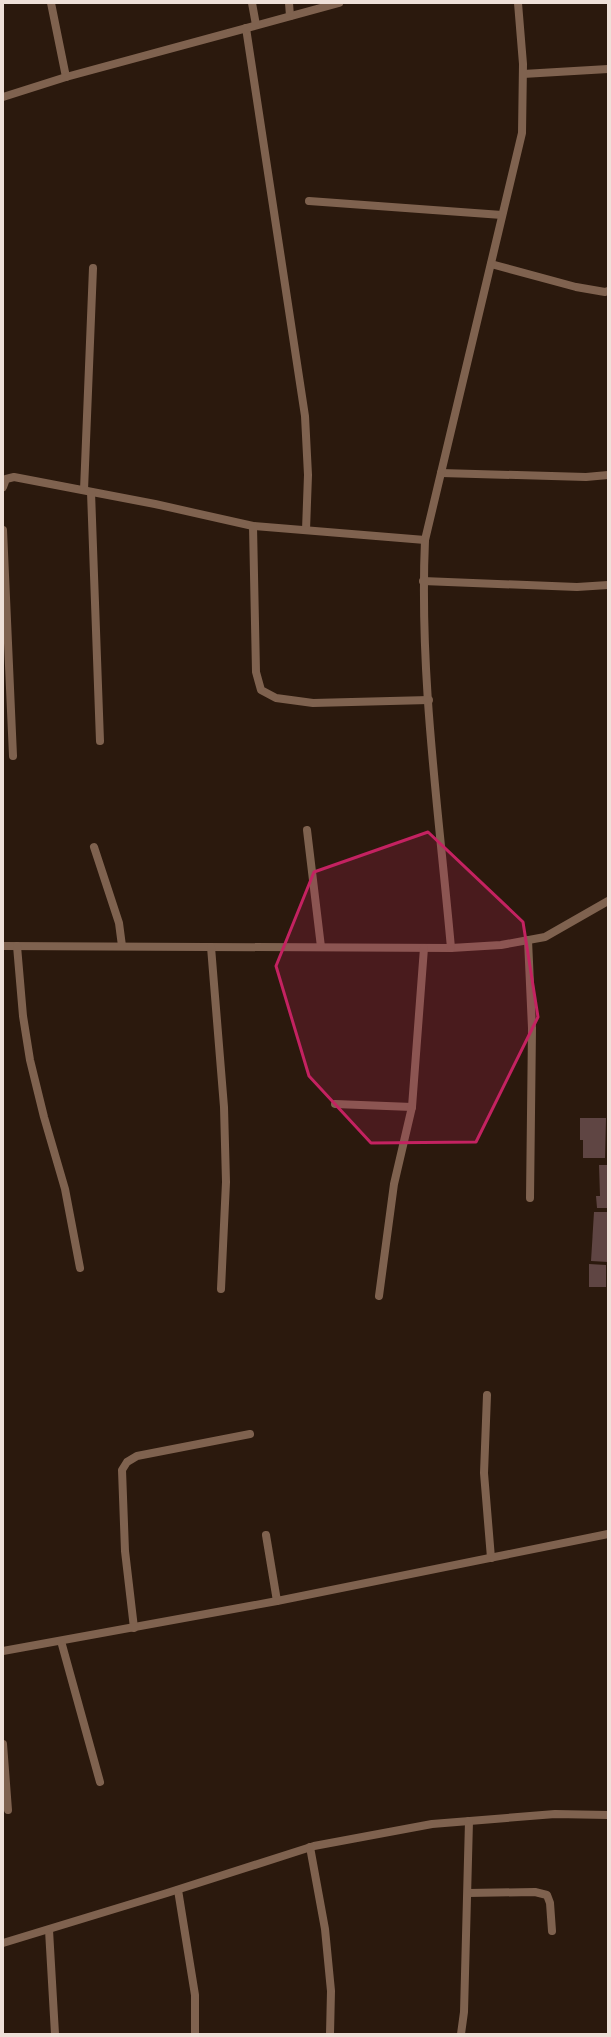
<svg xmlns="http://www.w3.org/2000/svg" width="611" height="2037" font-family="Overpass,sans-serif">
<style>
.building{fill:#5f4543}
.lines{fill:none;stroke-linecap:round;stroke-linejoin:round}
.service{stroke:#7f624f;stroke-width:8}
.minor{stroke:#7f624f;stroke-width:8}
.marked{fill:#c42261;fill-opacity:0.2;stroke:#c42261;stroke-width:3;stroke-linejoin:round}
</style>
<rect width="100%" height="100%" fill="#2b190d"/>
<!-- building -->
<g class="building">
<path d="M 580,1118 L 606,1118 L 605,1158 L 583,1158 L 583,1140 L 580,1140 Z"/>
<path d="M 599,1165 L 608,1165 L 608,1208 L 597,1208 L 596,1196 L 600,1196 Z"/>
<path d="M 594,1212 L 608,1212 L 608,1262 L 591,1261 Z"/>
<path d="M 589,1264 L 606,1265 L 606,1287 L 589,1287 Z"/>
</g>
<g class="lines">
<!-- service -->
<g class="service">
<path d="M 289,3 L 290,16"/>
<path d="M 309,201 L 502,215"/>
<path d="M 266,1535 L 277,1601"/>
<path d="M 61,1641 L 100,1782"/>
<path d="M 3,1744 L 8,1810"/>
<path d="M 468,1893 L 535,1892 L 547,1895 L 550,1903 L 552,1931"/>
</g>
<!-- minor -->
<g class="minor">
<path d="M 51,3 L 66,77"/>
<path d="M 252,3 L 256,25"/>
<path d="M 246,28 L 305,416 L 308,475 L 306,530"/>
<path d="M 523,74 L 608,69"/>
<path d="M 3,97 L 66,77 L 339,3"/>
<path d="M 491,264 L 576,287 L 605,292 L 608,291"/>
<path d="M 441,473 L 586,477 L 608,475"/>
<path d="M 3,487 L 6,479 L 14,477 L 155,504 L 253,526 L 425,540"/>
<path d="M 84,490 L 93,268"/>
<path d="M 91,492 L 100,741"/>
<path d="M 253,526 L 256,672 L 261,690 L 276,698 L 313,703 L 429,700"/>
<path d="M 3,530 L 13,756"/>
<path d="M 423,581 L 577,587 L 608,585"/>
<path d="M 307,830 L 321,947"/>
<path d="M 94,847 L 119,923 L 122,946"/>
<path d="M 528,940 L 532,1028 L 530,1198"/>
<path d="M 3,946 L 451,948 L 501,945 L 545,937 L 608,901"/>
<path d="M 17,946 L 23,1016 L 30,1060 L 44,1117 L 65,1189 L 80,1268"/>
<path d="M 211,947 L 224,1107 L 226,1182 L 221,1289"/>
<path d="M 451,948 C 439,813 419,676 425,540 L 522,133 L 523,64 L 518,3"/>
<path d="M 335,1104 L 412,1107"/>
<path d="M 379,1296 L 394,1184 L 412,1107 L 424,948"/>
<path d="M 487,1395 L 484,1473 L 491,1558"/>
<path d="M 134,1628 L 125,1551 L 122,1470 L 127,1462 L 137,1456 L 250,1434"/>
<path d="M 3,1651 L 277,1601 L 608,1534"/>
<path d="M 310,1847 L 325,1929 L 331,1991 L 330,2034"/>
<path d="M 178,1890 L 195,1995 L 195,2034"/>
<path d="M 49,1930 L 55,2034"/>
<path d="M 3,1943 L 167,1893 L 314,1846 L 432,1824 L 555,1814 L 608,1815"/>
<path d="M 461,2034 L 464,2012 L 469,1821"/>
</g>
</g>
<!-- marked area -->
<path class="marked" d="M 428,832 L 523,922 L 538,1017 L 476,1142 L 371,1143 L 309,1076 L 276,966 L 314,872 Z"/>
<!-- border -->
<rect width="611" height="2037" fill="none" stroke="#eee0d8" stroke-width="8"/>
</svg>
